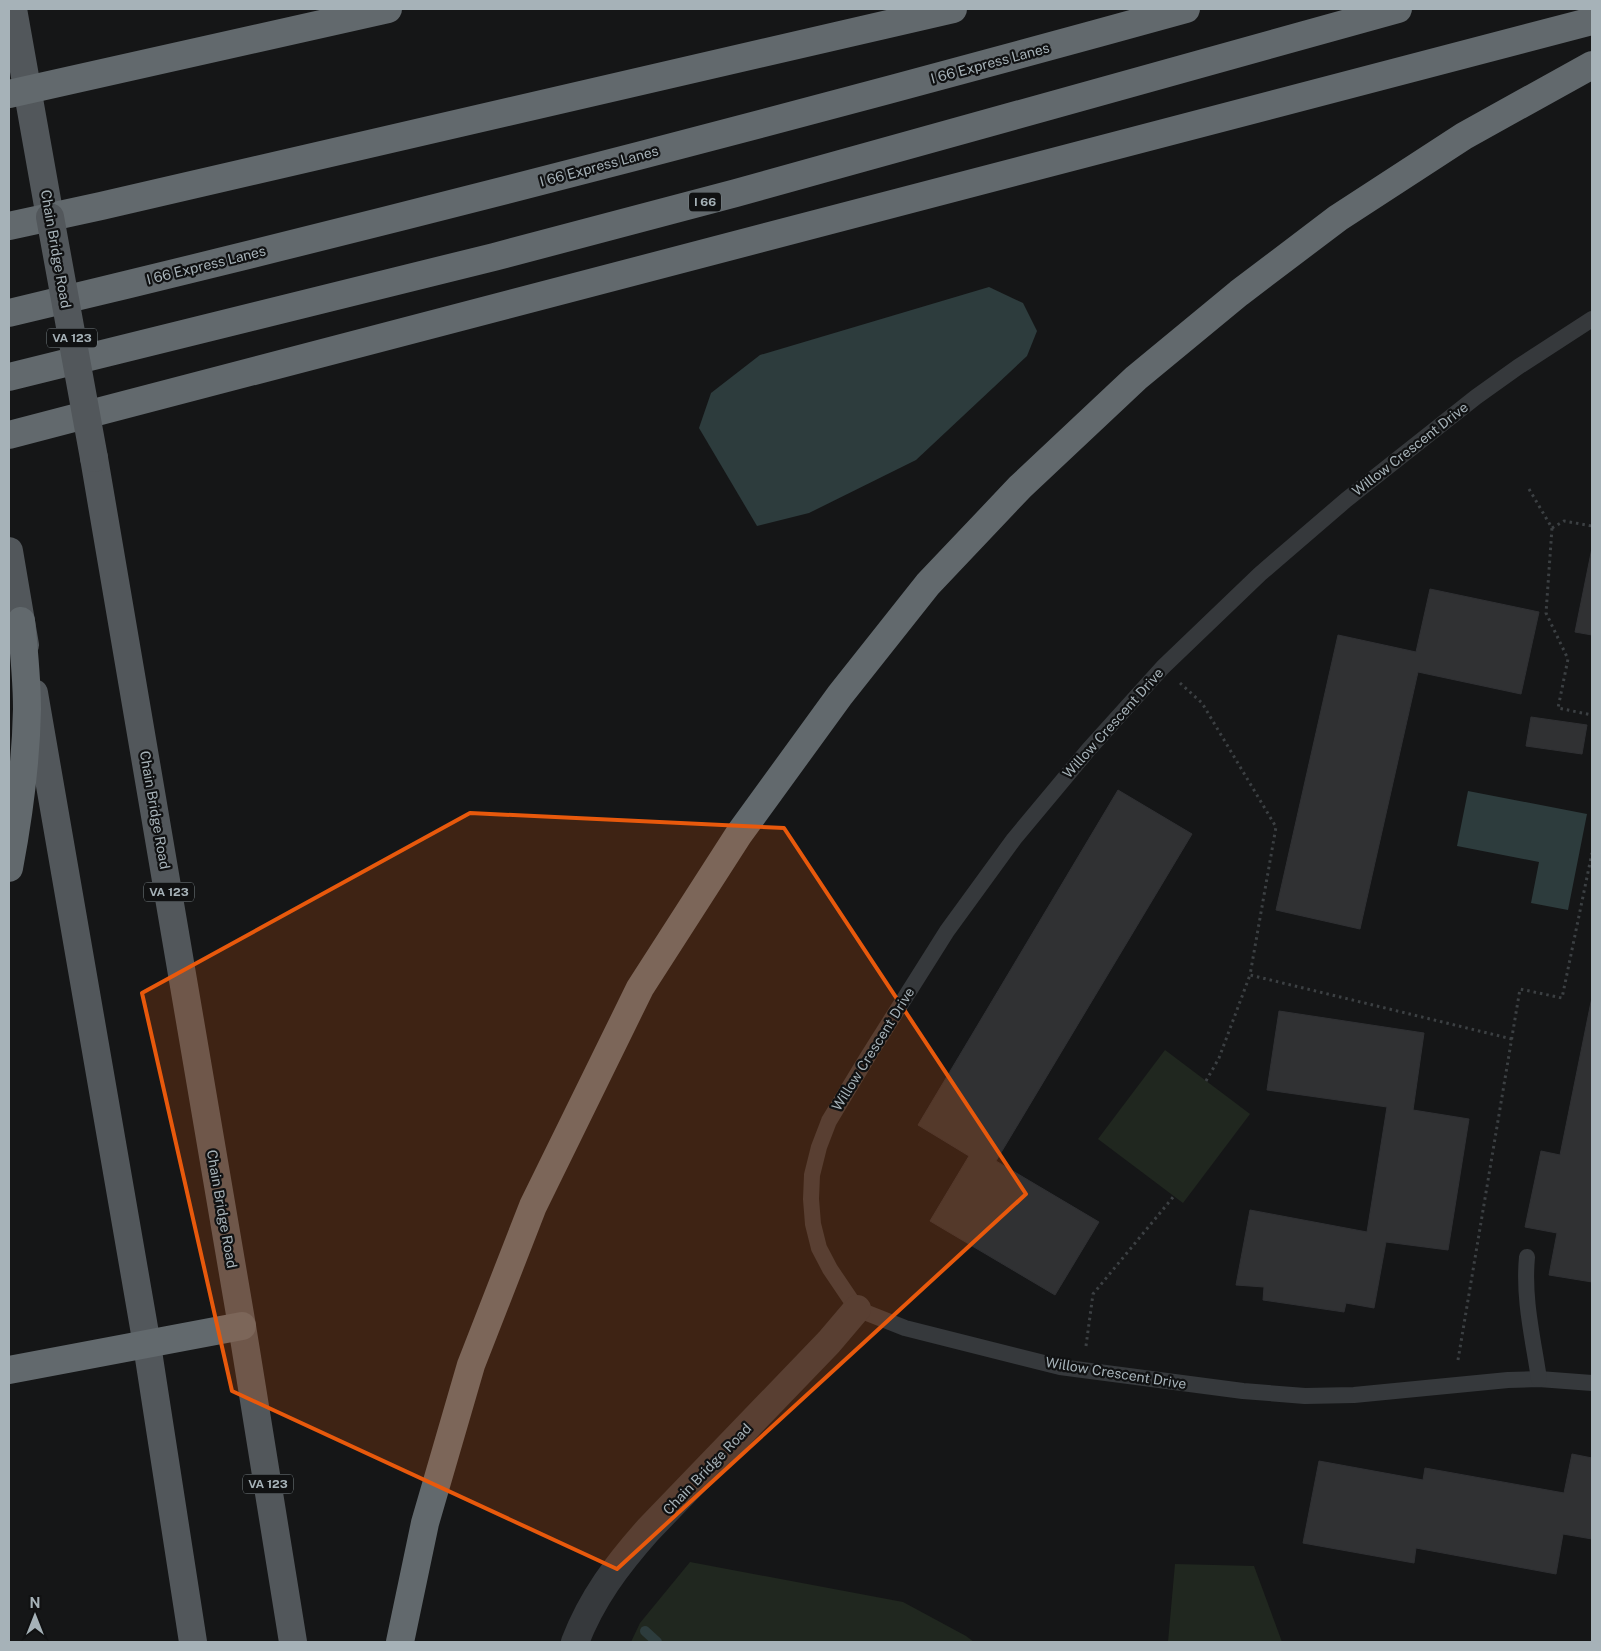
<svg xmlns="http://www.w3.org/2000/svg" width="1601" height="1651" font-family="'Public Sans',sans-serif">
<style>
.green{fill:#20271f}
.water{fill:#2d3c3d}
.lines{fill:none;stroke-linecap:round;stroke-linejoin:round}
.stream{stroke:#2d3c3d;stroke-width:10}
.building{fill:#303133;stroke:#2f3033}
.path{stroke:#3c4043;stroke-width:3;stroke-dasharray:2.5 4;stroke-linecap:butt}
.service{stroke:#36393c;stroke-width:16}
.minor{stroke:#36393c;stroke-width:28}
.primary{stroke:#52575b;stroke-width:28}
.motorway{stroke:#62696d;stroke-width:28}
.primary-bridge{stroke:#52575b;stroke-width:28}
.marked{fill:#e8590c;fill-opacity:0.2;stroke:#e8590c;stroke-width:4;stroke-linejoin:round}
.labels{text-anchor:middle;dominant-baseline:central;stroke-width:4.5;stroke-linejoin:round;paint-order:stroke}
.shield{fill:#101112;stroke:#798286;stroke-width:1}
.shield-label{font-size:12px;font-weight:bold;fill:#a6b2b8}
.street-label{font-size:14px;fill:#a6b2b8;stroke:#101112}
</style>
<rect width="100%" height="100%" fill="#151617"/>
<!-- green -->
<g class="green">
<path d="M 1165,1050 L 1250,1114 L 1183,1203 L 1098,1139 Z"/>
<path d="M 690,1562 L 903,1602 L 966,1636 L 974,1642 L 631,1642 L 640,1623 Z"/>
<path d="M 1175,1564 L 1254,1566 L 1282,1642 L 1168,1642 Z"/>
</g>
<!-- water -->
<g class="water">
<path d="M 989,287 L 1023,303 L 1037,331 L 1027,356 L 916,460 L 809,513 L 757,526 L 699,428 L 711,393 L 760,355 Z"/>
<path d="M 1468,791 L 1587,814 L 1568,910 L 1531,903 L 1539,862 L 1457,846 Z"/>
</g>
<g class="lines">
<!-- stream -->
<path class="stream" d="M 645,1631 L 657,1642"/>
</g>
<!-- building -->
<g class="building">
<path d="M 1592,548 L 1592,635 L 1575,632 Z"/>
<path d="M 1430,589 L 1539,612 L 1521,694 L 1418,672 L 1360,929 L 1276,910 L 1338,635 L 1416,652 Z"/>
<path d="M 1531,717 L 1587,725 L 1582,754 L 1526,746 Z"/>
<path d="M 1118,790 L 1192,834 L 996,1161 L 1099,1222 L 1055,1295 L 930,1221 L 969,1156 L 918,1125 Z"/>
<path d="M 1592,997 L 1592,1282 L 1549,1275 L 1557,1233 L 1525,1227 L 1541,1151 L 1560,1155 Z"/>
<path d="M 1279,1011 L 1424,1033 L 1413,1110 L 1469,1119 L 1448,1250 L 1386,1242 L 1374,1308 L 1346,1303 L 1344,1312 L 1263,1300 L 1264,1287 L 1236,1285 L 1250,1210 L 1367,1232 L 1387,1107 L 1267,1090 Z"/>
<path d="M 1572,1454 L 1592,1458 L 1592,1539 L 1563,1534 L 1556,1574 L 1416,1548 L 1414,1563 L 1303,1543 L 1319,1461 L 1423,1480 L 1425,1468 L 1564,1493 Z"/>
</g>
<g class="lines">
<!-- path -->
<g class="path">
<path d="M 1529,489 L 1552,528 L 1546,613 L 1568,659 L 1558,708 L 1592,715"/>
<path d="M 1552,528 L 1564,521 L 1592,526"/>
<path d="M 1180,683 L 1202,703 L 1276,827 L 1250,975 L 1512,1039"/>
<path d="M 1206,1081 L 1219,1058 L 1250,975"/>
<path d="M 1086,1346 L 1093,1294 L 1174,1196"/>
<path d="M 1458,1360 L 1520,989 L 1562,998 L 1592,853"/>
</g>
<!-- service -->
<g class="service">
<path d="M 1592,319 L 1518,367 L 1476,397 L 1346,500 L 1260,574 L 1163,667 L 1089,749 L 1014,839 L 947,931 L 867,1058 L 829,1121 L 819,1147 L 812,1175 L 811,1199 L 813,1224 L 819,1248 L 830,1269 L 857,1309 L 905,1328 L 1060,1367 L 1243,1391 L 1305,1396 L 1354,1395 L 1508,1380 L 1539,1379 L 1592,1383"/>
<path d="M 1527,1257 C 1523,1299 1533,1338 1539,1379"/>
</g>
<!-- minor -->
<path class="minor" d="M 575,1642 C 592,1598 617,1565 648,1530 L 829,1342 L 857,1309"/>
<!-- primary -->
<g class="primary">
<path d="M 13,9 L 50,217"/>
<path d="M 94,458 L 242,1326 L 293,1642"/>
<path d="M 9,551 L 25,645"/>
<path d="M 34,693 L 147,1345 L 193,1642"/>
</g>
<!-- motorway -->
<g class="motorway">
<path d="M 9,94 L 388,9"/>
<path d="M 9,226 L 101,206 L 953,9"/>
<path d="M 9,313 C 403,219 795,117 1186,9"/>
<path d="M 9,377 L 494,257 L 736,193 L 1398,9"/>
<path d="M 9,435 L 1592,21"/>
<path d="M 9,868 C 19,815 26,763 27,709 C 27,680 24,650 21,621"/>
<path d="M 9,1370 L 242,1326"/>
<path d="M 400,1642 L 425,1523 L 471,1365 L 533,1206 L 640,988 L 739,834 L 840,695 L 928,584 L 1020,487 L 1136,378 L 1239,293 L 1338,218 L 1464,136 L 1592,65"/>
</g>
<!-- primary-bridge -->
<path class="primary-bridge" d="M 50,217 L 94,458"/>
</g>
<!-- marked area -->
<path class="marked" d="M 470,813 L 784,828 L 1026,1194 L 617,1569 L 232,1391 L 142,993 Z"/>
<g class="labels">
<!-- shield labels -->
<g class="shield">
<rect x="689" y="192.5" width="32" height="19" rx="4"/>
<rect x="47" y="328.5" width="50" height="19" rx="4"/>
<rect x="144" y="882.5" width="50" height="19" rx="4"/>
<rect x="243" y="1474.5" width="50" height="19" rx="4"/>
</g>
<g class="shield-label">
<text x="705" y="202">I 66</text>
<text x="72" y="338">VA 123</text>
<text x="169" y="892">VA 123</text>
<text x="268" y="1484">VA 123</text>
</g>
<!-- street labels -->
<g class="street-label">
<text transform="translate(990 63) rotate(-15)">I 66 Express Lanes</text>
<text transform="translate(599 166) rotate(-15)">I 66 Express Lanes</text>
<text transform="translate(56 249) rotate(80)">Chain Bridge Road</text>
<text transform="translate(206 265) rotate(-14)">I 66 Express Lanes</text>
<text transform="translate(1410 449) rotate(-38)">Willow Crescent Drive</text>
<text transform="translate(1113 723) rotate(-48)">Willow Crescent Drive</text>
<text transform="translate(155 810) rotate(80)">Chain Bridge Road</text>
<text transform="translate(873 1049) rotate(-58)">Willow Crescent Drive</text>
<text transform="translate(222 1209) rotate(80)">Chain Bridge Road</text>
<text transform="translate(1116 1373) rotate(9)">Willow Crescent Drive</text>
<text transform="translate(707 1469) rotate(-46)">Chain Bridge Road</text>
</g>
</g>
<!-- border -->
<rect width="1601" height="1651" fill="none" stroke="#a6b2b8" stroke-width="20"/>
<!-- north arrow -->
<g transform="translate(35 1616)" stroke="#101112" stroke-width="4" paint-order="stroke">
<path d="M0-4L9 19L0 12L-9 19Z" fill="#a6b2b8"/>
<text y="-8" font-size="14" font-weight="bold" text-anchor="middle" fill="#a6b2b8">N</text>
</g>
</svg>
